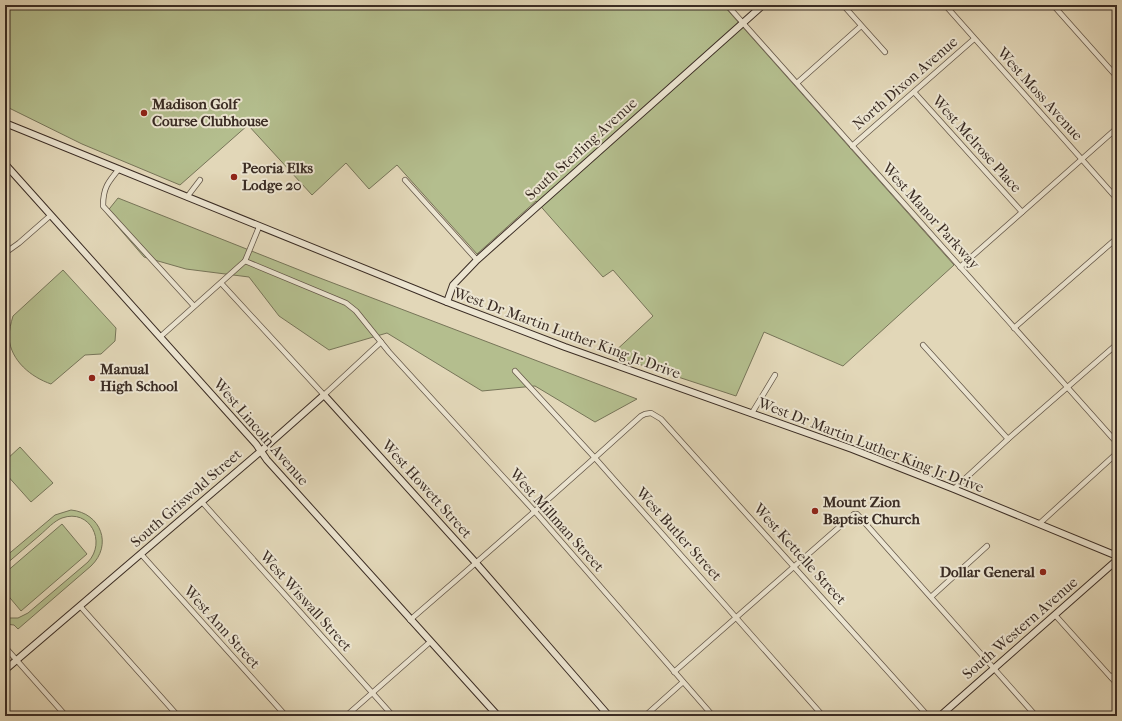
<svg xmlns="http://www.w3.org/2000/svg" width="1122" height="721" font-family="'IM FELL French Canon',serif">
<style>
.green{fill:#b4be8e;stroke:#777559}
.lines{fill:none;stroke-linecap:round;stroke-linejoin:round}
.street-casing{stroke:#645749;stroke-width:6}
.secondary-casing{stroke:#3a2c24;stroke-width:8}
.street{stroke:#ece5d1;stroke-width:4.5}
.secondary{stroke:#ece5d1;stroke-width:6}
.poi-dot{fill:#8f2418;stroke:#ece5d1;stroke-width:1.5}
.labels{text-anchor:middle;dominant-baseline:central;stroke-width:4;stroke-linejoin:round;paint-order:stroke}
.street-label{font-size:15px;fill:#3a2c24;stroke:#ece5d1}
.poi-label{font-size:15px;font-weight:bold;fill:#3a2c24;stroke:#ece5d1;text-anchor:start}
</style>
<rect width="100%" height="100%" fill="#e2d7b8"/>
<filter id="stains"><feTurbulence type="fractalNoise" baseFrequency=".005" numOctaves="4"/><feColorMatrix values="0 0 0 0 .2 0 0 0 0 .09 0 0 0 0 .02 0 0 0 .5 -.17"/></filter>
<radialGradient id="worn" r=".72"><stop offset=".6" stop-color="#630" stop-opacity="0"/><stop offset="1" stop-color="#630" stop-opacity=".3"/></radialGradient>
<!-- green -->
<g class="green">
<path d="M 5,5 L 723,5 L 954,265 L 843,366 L 764,332 L 736,396 L 611,355 L 653,316 L 613,270 L 603,277 L 536,201 L 477,254 L 397,165 L 369,189 L 346,163 L 312,195 L 248,125 L 180,185 L 82,144 L 5,106 Z"/>
<path d="M 118,198 L 312,275 L 637,399 L 595,422 L 535,386 L 482,391 L 387,333 L 329,350 L 279,316 L 249,277 L 186,269 L 144,257 L 106,213 Z"/>
<path d="M 63,270 L 116,328 L 115,341 L 101,354 L 85,355 L 51,384 C 31,377 11,361 9,338 C 9,330 11,323 13,316 Z"/>
<path d="M 20,447 L 53,483 L 31,502 L 5,473 L 5,461 Z"/>
<path d="M 71,510 C 101,513 113,545 91,566 L 18,629 L 14,625 L 5,624 L 5,618 L 18,618 L 28,613 L 88,562 C 107,542 90,508 62,518 C 54,521 47,529 40,535 C 28,545 17,555 5,565 L 5,557 L 55,515 Z"/>
<path d="M 62,524 L 87,554 L 21,611 L 5,592 L 5,573 Z"/>
</g>
<g class="lines">
<defs>
<g id="street">
<path d="M 727,5 L 1117,443"/>
<path d="M 843,5 L 885,52"/>
<path d="M 945,5 L 1117,199"/>
<path d="M 1053,5 L 1117,77"/>
<path d="M 797,83 L 861,26"/>
<path d="M 914,92 L 1022,212"/>
<path d="M 852,146 L 974,39"/>
<path d="M 119,169 C 108,182 103,188 103,206 L 194,306"/>
<path d="M 405,180 L 477,260"/>
<path d="M 187,197 L 200,180"/>
<path d="M 5,253 L 19,243 L 51,215"/>
<path d="M 245,261 L 346,303 L 356,311 L 389,352 L 538,515 L 713,716"/>
<path d="M 960,267 L 1117,128"/>
<path d="M 221,283 L 324,395 L 381,342"/>
<path d="M 1014,328 L 1117,238"/>
<path d="M 160,337 L 245,261 L 259,227"/>
<path d="M 923,345 L 1008,439"/>
<path d="M 515,371 L 595,458 L 823,716"/>
<path d="M 752,413 L 775,375"/>
<path d="M 954,489 L 1008,439 L 1117,344"/>
<path d="M 202,502 L 393,716"/>
<path d="M 1039,524 L 1117,453"/>
<path d="M 141,554 L 286,716"/>
<path d="M 931,597 L 987,546"/>
<path d="M 80,606 L 178,716"/>
<path d="M 1055,615 L 1117,684"/>
<path d="M 410,620 C 488,553 565,485 641,416 L 645,414 L 651,413 L 661,419 L 928,716"/>
<path d="M 5,647 L 66,716"/>
<path d="M 674,672 L 854,514 L 857,514 L 1036,716"/>
<path d="M 1111,677 L 1117,672"/>
<path d="M 346,716 L 430,642"/>
<path d="M 645,716 L 683,682"/>
</g>
<g id="secondary">
<path d="M 5,123 L 447,302 L 565,347 L 852,449 L 954,489 L 1117,556"/>
<path d="M 5,164 L 256,444 L 267,460 L 498,716"/>
<path d="M 447,302 L 453,285 L 477,260 L 763,5"/>
<path d="M 5,670 L 261,451 L 324,395 L 476,563 L 609,716"/>
<path d="M 940,716 L 1117,560"/>
</g>
</defs>
<!-- street casing -->
<use href="#street" class="street-casing"/>
<!-- secondary casing -->
<use href="#secondary" class="secondary-casing"/>
<!-- street -->
<use href="#street" class="street"/>
<!-- secondary -->
<use href="#secondary" class="secondary"/>
</g>
<!-- markers -->
<g class="poi-dot">
<circle cx="144" cy="113" r="4"/>
<circle cx="234" cy="177" r="4"/>
<circle cx="92" cy="378" r="4"/>
<circle cx="815" cy="511" r="4"/>
<circle cx="1043" cy="572" r="4"/>
</g>
<g class="labels">
<!-- street labels -->
<g class="street-label">
<text transform="translate(905 83) rotate(-41)">North Dixon Avenue</text>
<text transform="translate(1040 94) rotate(48)">West Moss Avenue</text>
<text transform="translate(977 144) rotate(48)">West Melrose Place</text>
<text transform="translate(581 149) rotate(-42)">South Sterling Avenue</text>
<text transform="translate(931 216) rotate(48)">West Manor Parkway</text>
<text transform="translate(567 333) rotate(20)">West Dr Martin Luther King Jr Drive</text>
<text transform="translate(261 432) rotate(49)">West Lincoln Avenue</text>
<text transform="translate(871 445) rotate(21)">West Dr Martin Luther King Jr Drive</text>
<text transform="translate(427 489) rotate(48)">West Howett Street</text>
<text transform="translate(186 498) rotate(-41)">South Griswold Street</text>
<text transform="translate(557 520) rotate(48)">West Millman Street</text>
<text transform="translate(679 534) rotate(48)">West Butler Street</text>
<text transform="translate(800 554) rotate(48)">West Kettelle Street</text>
<text transform="translate(306 601) rotate(48)">West Wiswall Street</text>
<text transform="translate(222 627) rotate(48)">West Ann Street</text>
<text transform="translate(1020 628) rotate(-41)">South Western Avenue</text>
</g>
<!-- poi labels -->
<g class="poi-label">
<text x="152" y="104">Madison Golf<tspan x="152" dy="17">Course Clubhouse</tspan></text>
<text x="242" y="168">Peoria Elks<tspan x="242" dy="17">Lodge 20</tspan></text>
<text x="100" y="369">Manual<tspan x="100" dy="17">High School</tspan></text>
<text x="823" y="502">Mount Zion<tspan x="823" dy="17">Baptist Church</tspan></text>
<text x="1035" y="572" text-anchor="end">Dollar General</text>
</g>
</g>
<!-- margin -->
<rect width="1122" height="721" fill="none" stroke="#e2d7b8" stroke-width="20"/>
<rect x="6" y="6" width="1110" height="709" fill="none" stroke="#3a2c24" stroke-width="2"/>
<rect x="10" y="10" width="1102" height="701" fill="none" stroke="#3a2c24"/>
<rect width="100%" height="100%" filter="url(#stains)"/>
<rect width="100%" height="100%" fill="url(#worn)"/>
</svg>
